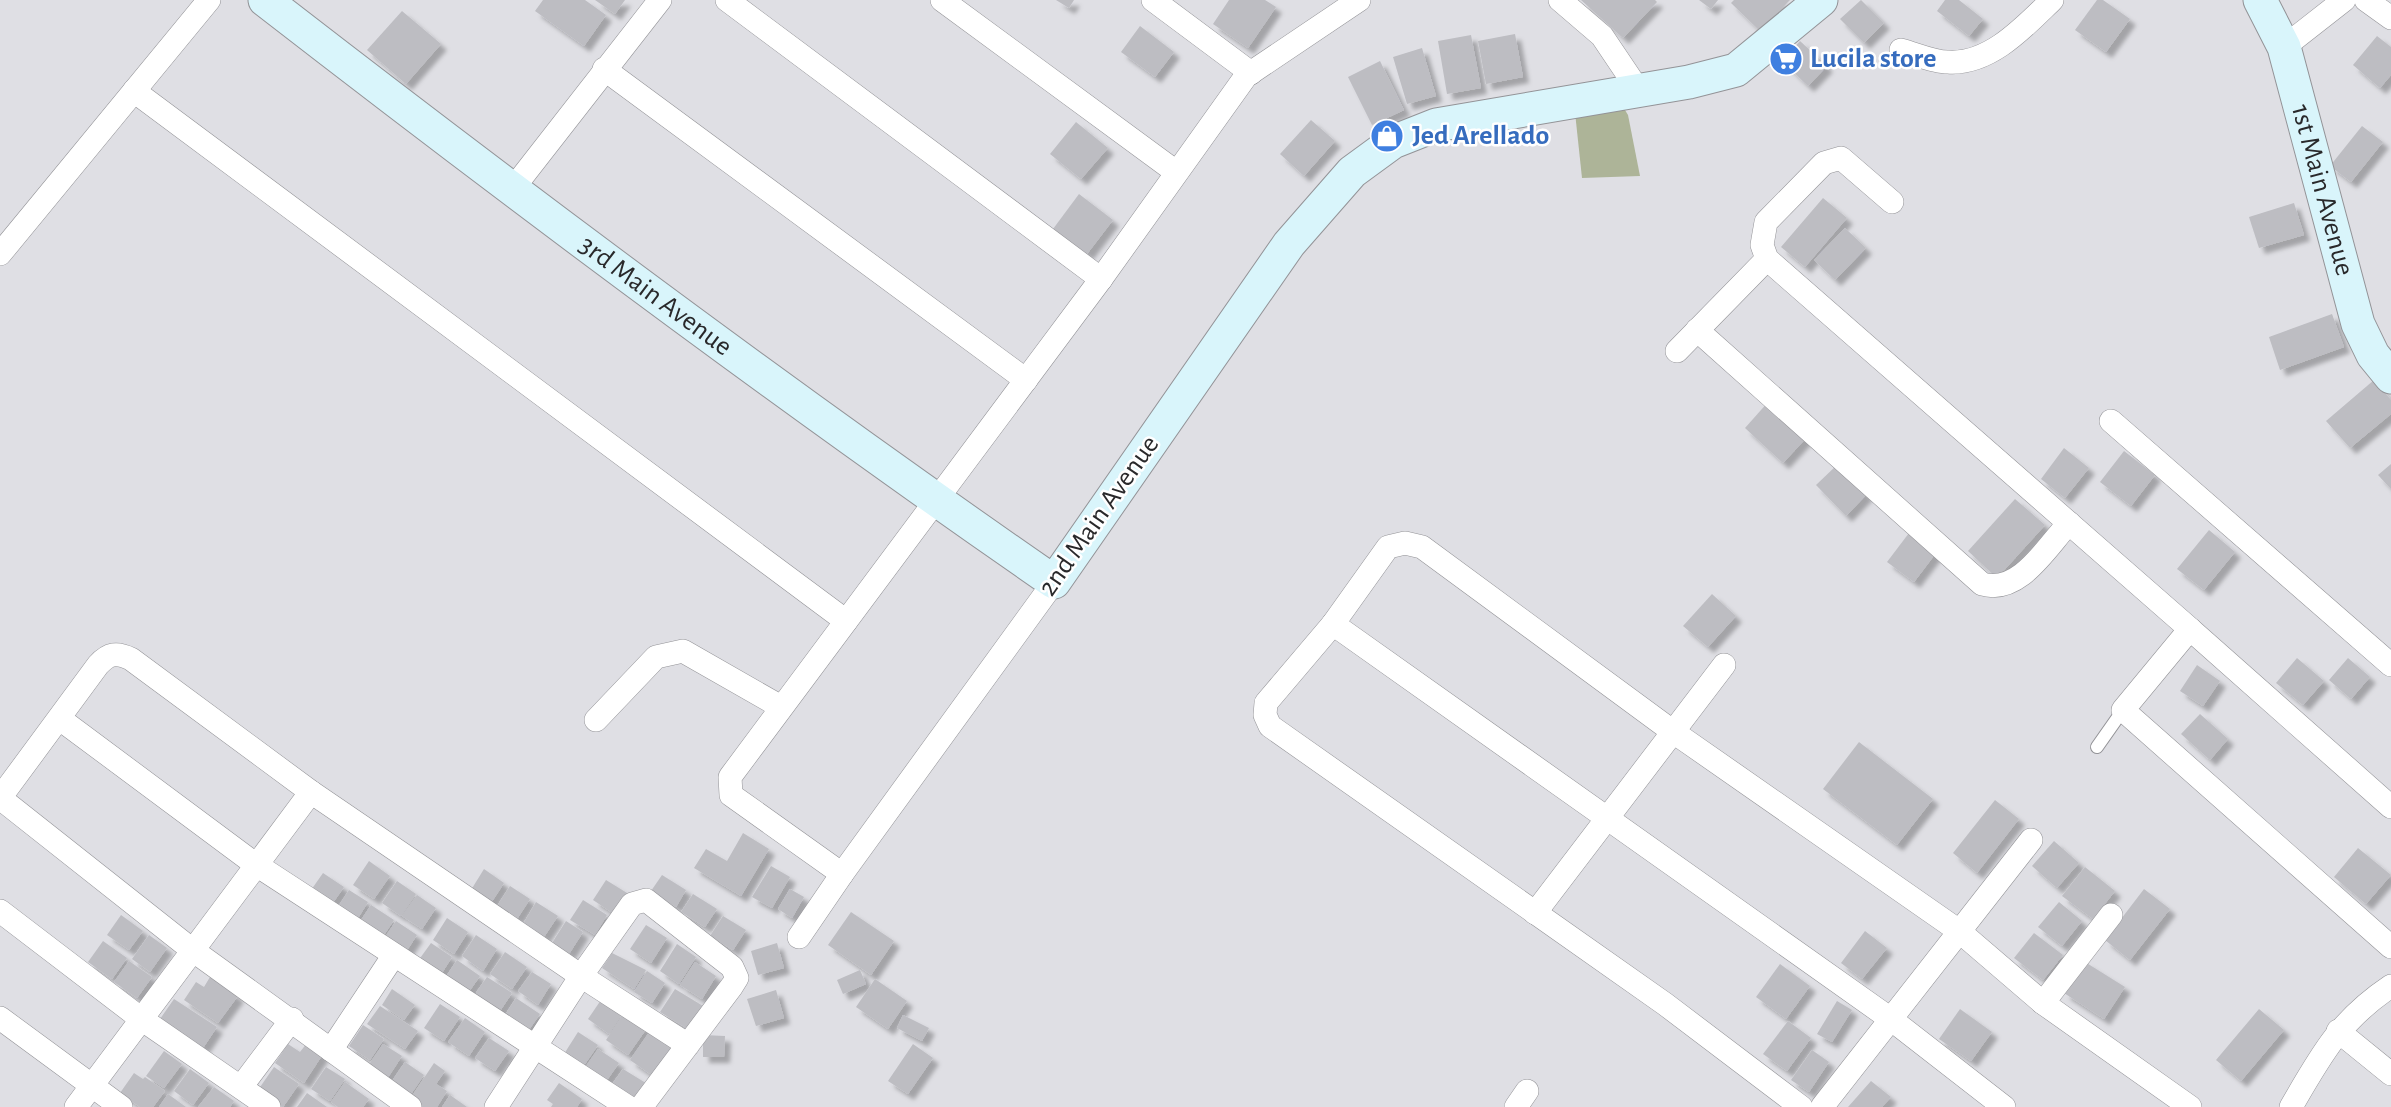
<svg xmlns="http://www.w3.org/2000/svg" width="2391" height="1107" font-family="'Alegreya Sans',sans-serif">
<style>
.green{fill:#adb498}
.building{fill:#bdbdc2;filter:url(#shadow)}
.lines{fill:none;stroke-linecap:round;stroke-linejoin:round}
.lane-casing{stroke:#939397;stroke-width:14}
.street-casing{stroke:#939397;stroke-width:24}
.secondary-casing{stroke:#939397;stroke-width:35}
.lane{stroke:#fff;stroke-width:12}
.street{stroke:#fff;stroke-width:23}
.secondary{stroke:#d9f5fb;stroke-width:33}
.labels{text-anchor:middle;dominant-baseline:central;stroke-width:5;stroke-linejoin:round;paint-order:stroke}
.shop-label{font-size:28px;font-weight:bold;fill:#366cbe;stroke:#fff;text-anchor:start}
.street-label{font-size:28px;fill:#29292b;stroke:#fff}
</style>
<defs>
<filter id="shadow"><feDropShadow dx="6" dy="6" stdDeviation="2" flood-color="#0004"/></filter>
</defs>
<rect width="100%" height="100%" fill="#dfdfe4"/>
<!-- green -->
<path class="green" d="M 1617,97 L 1628,115 L 1640,176 L 1582,178 L 1574,103 Z"/>
<!-- building -->
<g class="building">
<path d="M 543,0 L 585,0 L 606,15 L 584,46 L 535,11 Z"/>
<path d="M 595,0 L 625,0 L 615,14 Z"/>
<path d="M 1056,0 L 1074,0 L 1069,8 Z"/>
<path d="M 1229,0 L 1265,0 L 1276,7 L 1248,48 L 1213,24 Z"/>
<path d="M 1581,0 L 1655,0 L 1657,2 L 1623,38 Z"/>
<path d="M 1699,0 L 1718,0 L 1711,9 Z"/>
<path d="M 1734,0 L 1790,0 L 1760,31 L 1731,3 Z"/>
<path d="M 1861,0 L 1884,23 L 1864,43 L 1840,19 Z"/>
<path d="M 1945,0 L 1959,0 L 1983,19 L 1969,36 L 1937,11 Z"/>
<path d="M 2097,0 L 2103,0 L 2130,19 L 2106,52 L 2075,30 Z"/>
<path d="M 402,11 L 441,44 L 406,84 L 367,50 Z"/>
<path d="M 1140,26 L 1174,52 L 1155,77 L 1121,52 Z"/>
<path d="M 1515,34 L 1523,77 L 1486,84 L 1478,41 Z"/>
<path d="M 1471,35 L 1481,88 L 1447,94 L 1438,41 Z"/>
<path d="M 2377,36 L 2391,47 L 2391,75 L 2380,88 L 2353,65 Z"/>
<path d="M 1800,41 L 1827,66 L 1808,86 L 1782,61 Z"/>
<path d="M 1422,48 L 1436,96 L 1407,104 L 1393,57 Z"/>
<path d="M 1380,61 L 1404,110 L 1372,125 L 1348,77 Z"/>
<path d="M 1311,120 L 1335,141 L 1304,176 L 1280,154 Z"/>
<path d="M 1076,122 L 1108,148 L 1081,179 L 1050,154 Z"/>
<path d="M 2362,126 L 2383,142 L 2351,182 L 2330,166 Z"/>
<path d="M 1079,194 L 1113,220 L 1087,254 L 1053,229 Z"/>
<path d="M 1823,198 L 1847,218 L 1805,267 L 1781,247 Z"/>
<path d="M 2294,203 L 2304,235 L 2259,248 L 2249,217 Z"/>
<path d="M 1845,228 L 1866,248 L 1835,280 L 1814,260 Z"/>
<path d="M 2332,314 L 2344,347 L 2280,370 L 2269,337 Z"/>
<path d="M 2374,380 L 2391,400 L 2391,414 L 2350,448 L 2326,421 Z"/>
<path d="M 1769,401 L 1808,436 L 1783,463 L 1745,428 Z"/>
<path d="M 2064,448 L 2089,468 L 2065,498 L 2041,479 Z"/>
<path d="M 2124,451 L 2155,475 L 2131,506 L 2100,482 Z"/>
<path d="M 1838,464 L 1867,494 L 1846,516 L 1816,485 Z"/>
<path d="M 2391,464 L 2391,489 L 2378,475 Z"/>
<path d="M 2015,499 L 2045,525 L 1997,578 L 1968,551 Z"/>
<path d="M 2209,530 L 2235,552 L 2204,590 L 2177,569 Z"/>
<path d="M 1909,533 L 1936,553 L 1914,582 L 1887,562 Z"/>
<path d="M 1712,594 L 1736,616 L 1708,647 L 1683,626 Z"/>
<path d="M 2297,658 L 2324,681 L 2303,705 L 2276,683 Z"/>
<path d="M 2348,658 L 2370,677 L 2351,699 L 2329,680 Z"/>
<path d="M 2197,665 L 2220,681 L 2203,706 L 2180,691 Z"/>
<path d="M 2200,714 L 2228,739 L 2210,760 L 2181,734 Z"/>
<path d="M 1859,742 L 1933,799 L 1897,845 L 1823,789 Z"/>
<path d="M 1995,800 L 2019,819 L 1977,873 L 1953,853 Z"/>
<path d="M 743,833 L 769,849 L 741,896 L 694,868 L 706,849 L 727,861 Z"/>
<path d="M 2054,841 L 2079,863 L 2057,888 L 2032,866 Z"/>
<path d="M 2358,848 L 2391,875 L 2366,904 L 2334,877 Z"/>
<path d="M 369,861 L 390,876 L 374,899 L 353,885 Z"/>
<path d="M 771,866 L 790,877 L 772,908 L 752,897 Z"/>
<path d="M 2085,867 L 2115,891 L 2093,919 L 2062,896 Z"/>
<path d="M 484,869 L 504,883 L 491,903 L 471,890 Z"/>
<path d="M 323,873 L 344,887 L 330,907 L 309,893 Z"/>
<path d="M 662,875 L 686,890 L 676,907 L 651,891 Z"/>
<path d="M 606,880 L 627,893 L 614,914 L 593,900 Z"/>
<path d="M 397,881 L 416,894 L 401,916 L 382,903 Z"/>
<path d="M 510,886 L 530,899 L 517,919 L 497,906 Z"/>
<path d="M 790,889 L 804,897 L 792,918 L 778,909 Z"/>
<path d="M 2144,889 L 2170,909 L 2130,960 L 2105,940 Z"/>
<path d="M 349,890 L 368,902 L 355,923 L 336,910 Z"/>
<path d="M 693,894 L 717,909 L 705,927 L 681,912 Z"/>
<path d="M 417,895 L 436,908 L 422,929 L 402,916 Z"/>
<path d="M 583,900 L 607,915 L 595,935 L 570,920 Z"/>
<path d="M 536,902 L 558,916 L 544,937 L 523,924 Z"/>
<path d="M 2059,902 L 2082,921 L 2062,946 L 2038,927 Z"/>
<path d="M 371,905 L 394,920 L 380,941 L 357,926 Z"/>
<path d="M 851,912 L 894,941 L 871,975 L 828,945 Z"/>
<path d="M 121,915 L 143,931 L 129,950 L 107,935 Z"/>
<path d="M 723,916 L 746,930 L 733,950 L 710,936 Z"/>
<path d="M 447,918 L 468,932 L 454,954 L 433,940 Z"/>
<path d="M 396,921 L 417,935 L 402,958 L 381,943 Z"/>
<path d="M 566,921 L 583,932 L 569,954 L 552,943 Z"/>
<path d="M 646,925 L 667,938 L 651,963 L 630,949 Z"/>
<path d="M 1865,931 L 1887,948 L 1862,979 L 1841,963 Z"/>
<path d="M 2034,933 L 2063,955 L 2043,980 L 2014,958 Z"/>
<path d="M 149,935 L 167,948 L 150,972 L 132,959 Z"/>
<path d="M 476,935 L 497,949 L 483,971 L 462,956 Z"/>
<path d="M 103,941 L 127,958 L 112,979 L 88,962 Z"/>
<path d="M 431,943 L 452,957 L 440,976 L 418,961 Z"/>
<path d="M 777,943 L 784,968 L 758,975 L 751,951 Z"/>
<path d="M 677,944 L 696,957 L 679,984 L 660,971 Z"/>
<path d="M 505,952 L 527,967 L 512,989 L 490,974 Z"/>
<path d="M 612,953 L 646,970 L 634,989 L 602,968 Z"/>
<path d="M 457,960 L 480,976 L 468,993 L 445,978 Z"/>
<path d="M 129,961 L 152,977 L 137,998 L 114,982 Z"/>
<path d="M 695,962 L 716,976 L 702,999 L 680,985 Z"/>
<path d="M 2085,962 L 2125,987 L 2104,1019 L 2064,993 Z"/>
<path d="M 1780,964 L 1810,986 L 1786,1019 L 1756,997 Z"/>
<path d="M 860,970 L 866,984 L 843,994 L 837,980 Z"/>
<path d="M 647,971 L 665,983 L 652,1003 L 634,992 Z"/>
<path d="M 532,972 L 551,984 L 538,1005 L 518,991 Z"/>
<path d="M 210,977 L 238,996 L 218,1023 L 184,1000 L 196,982 L 204,987 Z"/>
<path d="M 487,977 L 512,993 L 498,1014 L 473,997 Z"/>
<path d="M 875,979 L 907,1001 L 888,1029 L 856,1007 Z"/>
<path d="M 392,989 L 415,1005 L 404,1020 L 382,1005 Z"/>
<path d="M 675,989 L 703,1006 L 688,1029 L 660,1012 Z"/>
<path d="M 776,990 L 784,1018 L 756,1026 L 747,999 Z"/>
<path d="M 516,998 L 540,1014 L 526,1034 L 503,1018 Z"/>
<path d="M 174,999 L 217,1027 L 203,1048 L 160,1019 Z"/>
<path d="M 601,1000 L 622,1014 L 609,1034 L 588,1019 Z"/>
<path d="M 1837,1001 L 1852,1010 L 1832,1042 L 1817,1034 Z"/>
<path d="M 440,1004 L 460,1017 L 444,1041 L 424,1028 Z"/>
<path d="M 380,1006 L 418,1031 L 405,1049 L 367,1024 Z"/>
<path d="M 1960,1009 L 1992,1032 L 1971,1061 L 1939,1039 Z"/>
<path d="M 2259,1009 L 2284,1030 L 2241,1081 L 2216,1060 Z"/>
<path d="M 624,1013 L 647,1028 L 628,1055 L 606,1040 Z"/>
<path d="M 903,1015 L 929,1028 L 922,1041 L 897,1028 Z"/>
<path d="M 465,1018 L 485,1032 L 469,1056 L 448,1042 Z"/>
<path d="M 1788,1021 L 1811,1038 L 1787,1071 L 1763,1054 Z"/>
<path d="M 363,1025 L 384,1039 L 370,1060 L 349,1046 Z"/>
<path d="M 650,1031 L 672,1046 L 653,1076 L 630,1060 Z"/>
<path d="M 578,1032 L 598,1045 L 583,1067 L 564,1054 Z"/>
<path d="M 703,1035 L 725,1036 L 724,1057 L 703,1057 Z"/>
<path d="M 489,1038 L 509,1051 L 495,1071 L 475,1058 Z"/>
<path d="M 307,1043 L 323,1054 L 304,1083 L 275,1063 L 288,1044 L 300,1052 Z"/>
<path d="M 383,1044 L 402,1056 L 387,1079 L 368,1066 Z"/>
<path d="M 913,1044 L 933,1058 L 908,1094 L 888,1081 Z"/>
<path d="M 598,1049 L 619,1063 L 605,1083 L 584,1069 Z"/>
<path d="M 1812,1050 L 1829,1062 L 1809,1092 L 1791,1080 Z"/>
<path d="M 164,1051 L 182,1064 L 164,1088 L 146,1076 Z"/>
<path d="M 405,1062 L 424,1075 L 411,1094 L 392,1081 Z"/>
<path d="M 434,1063 L 445,1071 L 436,1084 L 447,1091 L 437,1107 L 422,1107 L 410,1099 Z"/>
<path d="M 274,1067 L 299,1084 L 283,1107 L 258,1090 Z"/>
<path d="M 326,1067 L 345,1079 L 330,1101 L 311,1089 Z"/>
<path d="M 190,1069 L 209,1083 L 193,1105 L 174,1091 Z"/>
<path d="M 623,1069 L 649,1085 L 636,1104 L 610,1087 Z"/>
<path d="M 134,1073 L 143,1079 L 145,1077 L 165,1091 L 153,1107 L 140,1107 L 120,1093 Z"/>
<path d="M 1871,1081 L 1891,1097 L 1882,1107 L 1848,1107 Z"/>
<path d="M 345,1082 L 369,1099 L 363,1107 L 338,1107 L 331,1102 Z"/>
<path d="M 559,1083 L 582,1099 L 577,1107 L 551,1107 L 553,1104 L 547,1100 Z"/>
<path d="M 214,1087 L 234,1101 L 230,1107 L 198,1107 Z"/>
<path d="M 307,1093 L 327,1107 L 297,1107 Z"/>
<path d="M 168,1094 L 186,1107 L 159,1107 Z"/>
<path d="M 450,1095 L 467,1107 L 442,1107 Z"/>
</g>
<g class="lines">
<defs>
<path id="lane" d="M 2097,747 L 2123,710"/>
<g id="street">
<path d="M 727,0 L 1101,279"/>
<path d="M 942,0 L 1176,172"/>
<path d="M 1153,0 L 1251,73"/>
<path d="M 1560,0 L 1602,36 L 1639,91"/>
<path d="M 2366,0 L 2391,18"/>
<path d="M 2284,47 L 2344,0"/>
<path d="M 1901,50 C 1916,54 1933,62 1948,62 C 1990,65 2025,26 2052,0"/>
<path d="M 604,69 L 1026,380"/>
<path d="M 134,91 L 846,621"/>
<path d="M 511,191 L 660,0"/>
<path d="M 1892,202 L 1841,158 L 1824,163 L 1766,222 L 1762,245 L 1767,259 L 2190,629"/>
<path d="M 0,254 L 209,0"/>
<path d="M 1697,330 L 1982,584 C 2019,595 2046,548 2069,523"/>
<path d="M 1677,351 L 1767,259"/>
<path d="M 2111,421 L 2391,665"/>
<path d="M 1054,582 L 842,874 L 731,795 L 730,777 L 1101,279 L 1246,76 L 1359,0"/>
<path d="M 1333,624 L 1892,1020 L 2004,1107"/>
<path d="M 60,719 L 255,864 L 628,1107"/>
<path d="M 596,720 L 656,657 L 683,651 L 781,707"/>
<path d="M 0,798 L 98,665 C 109,653 117,652 131,659 L 311,792 L 581,976 L 496,1107"/>
<path d="M 0,798 L 191,949 L 410,1107"/>
<path d="M 2391,807 L 2190,629 L 2123,710 L 2391,947"/>
<path d="M 0,911 L 140,1018 L 269,1107"/>
<path d="M 1535,913 L 1724,665"/>
<path d="M 799,937 L 842,874"/>
<path d="M 2043,1003 L 2111,915"/>
<path d="M 0,1018 L 121,1107"/>
<path d="M 2338,1031 L 2391,1074"/>
<path d="M 331,1050 L 394,955"/>
<path d="M 241,1087 L 292,1019"/>
<path d="M 76,1107 L 311,792"/>
<path d="M 641,1107 L 645,1102 L 732,986 L 737,978 L 732,967 L 646,900 L 632,904 L 581,976 L 688,1045"/>
<path d="M 1516,1107 L 1527,1091"/>
<path d="M 1801,1107 L 1665,1004 L 1270,726 L 1265,715 L 1266,703 L 1333,624 L 1388,547 L 1405,543 L 1422,547 L 1672,731 L 1959,931 L 2043,1003 L 2190,1107"/>
<path d="M 1822,1107 L 2031,840"/>
<path d="M 2291,1107 C 2321,1055 2340,1020 2391,986"/>
</g>
<g id="secondary">
<path id="s1" d="M 265,0 C 523,200 785,396 1054,582 L 1289,244 L 1352,172 L 1393,142 L 1436,125 L 1689,82 L 1736,70 L 1821,0"/>
<path id="s2" d="M 2260,0 L 2284,47 L 2358,324 L 2373,355 L 2391,377"/>
</g>
</defs>
<!-- lane casing -->
<use href="#lane" class="lane-casing"/>
<!-- street casing -->
<use href="#street" class="street-casing"/>
<!-- secondary casing -->
<use href="#secondary" class="secondary-casing"/>
<!-- lane -->
<use href="#lane" class="lane"/>
<!-- street -->
<use href="#street" class="street"/>
<!-- secondary -->
<use href="#secondary" class="secondary"/>
</g>
<!-- icons -->
<defs>
<symbol id="supermarket-disc" viewBox="-11 -11 22 22"><circle r="9.5" fill="#3f7fe0" stroke="#fff"/><path d="M-6-5.5h2.5l.6 2H6L4.5 2H-2.5L-4.4-4H-6ZM-1.5 3.2a1.3 1.3 0 1 0 .1 0ZM3 3.2a1.3 1.3 0 1 0 .1 0Z" fill="#fff"/></symbol>
<symbol id="shop-disc" viewBox="-11 -11 22 22"><circle r="9.5" fill="#3f7fe0" stroke="#fff"/><path d="M-5-2.5h2.3a2.7 3.5 0 0 1 5.4 0H5L5.5 6h-11ZM-1.5-2.5h3a1.5 2.3 0 0 0-3 0Z" fill="#fff"/></symbol>
</defs>
<g fill-rule="evenodd">
<use href="#supermarket-disc" x="1767" y="40" width="38" height="38"/>
<use href="#shop-disc" x="1368" y="117" width="38" height="38"/>
</g>
<g class="labels">
<!-- shop labels -->
<g class="shop-label">
<text x="1810" y="59">Lucila store</text>
<text x="1412" y="136">Jed Arellado</text>
</g>
<!-- street labels -->
<g class="street-label">
<text stroke="none"><textPath href="#s2" startOffset="201">1st Main Avenue</textPath></text>
<text stroke="none"><textPath href="#s1" startOffset="490">3rd Main Avenue</textPath></text>
<text transform="translate(1099 516) rotate(-55)">2nd Main Avenue</text>
</g>
</g>
</svg>
